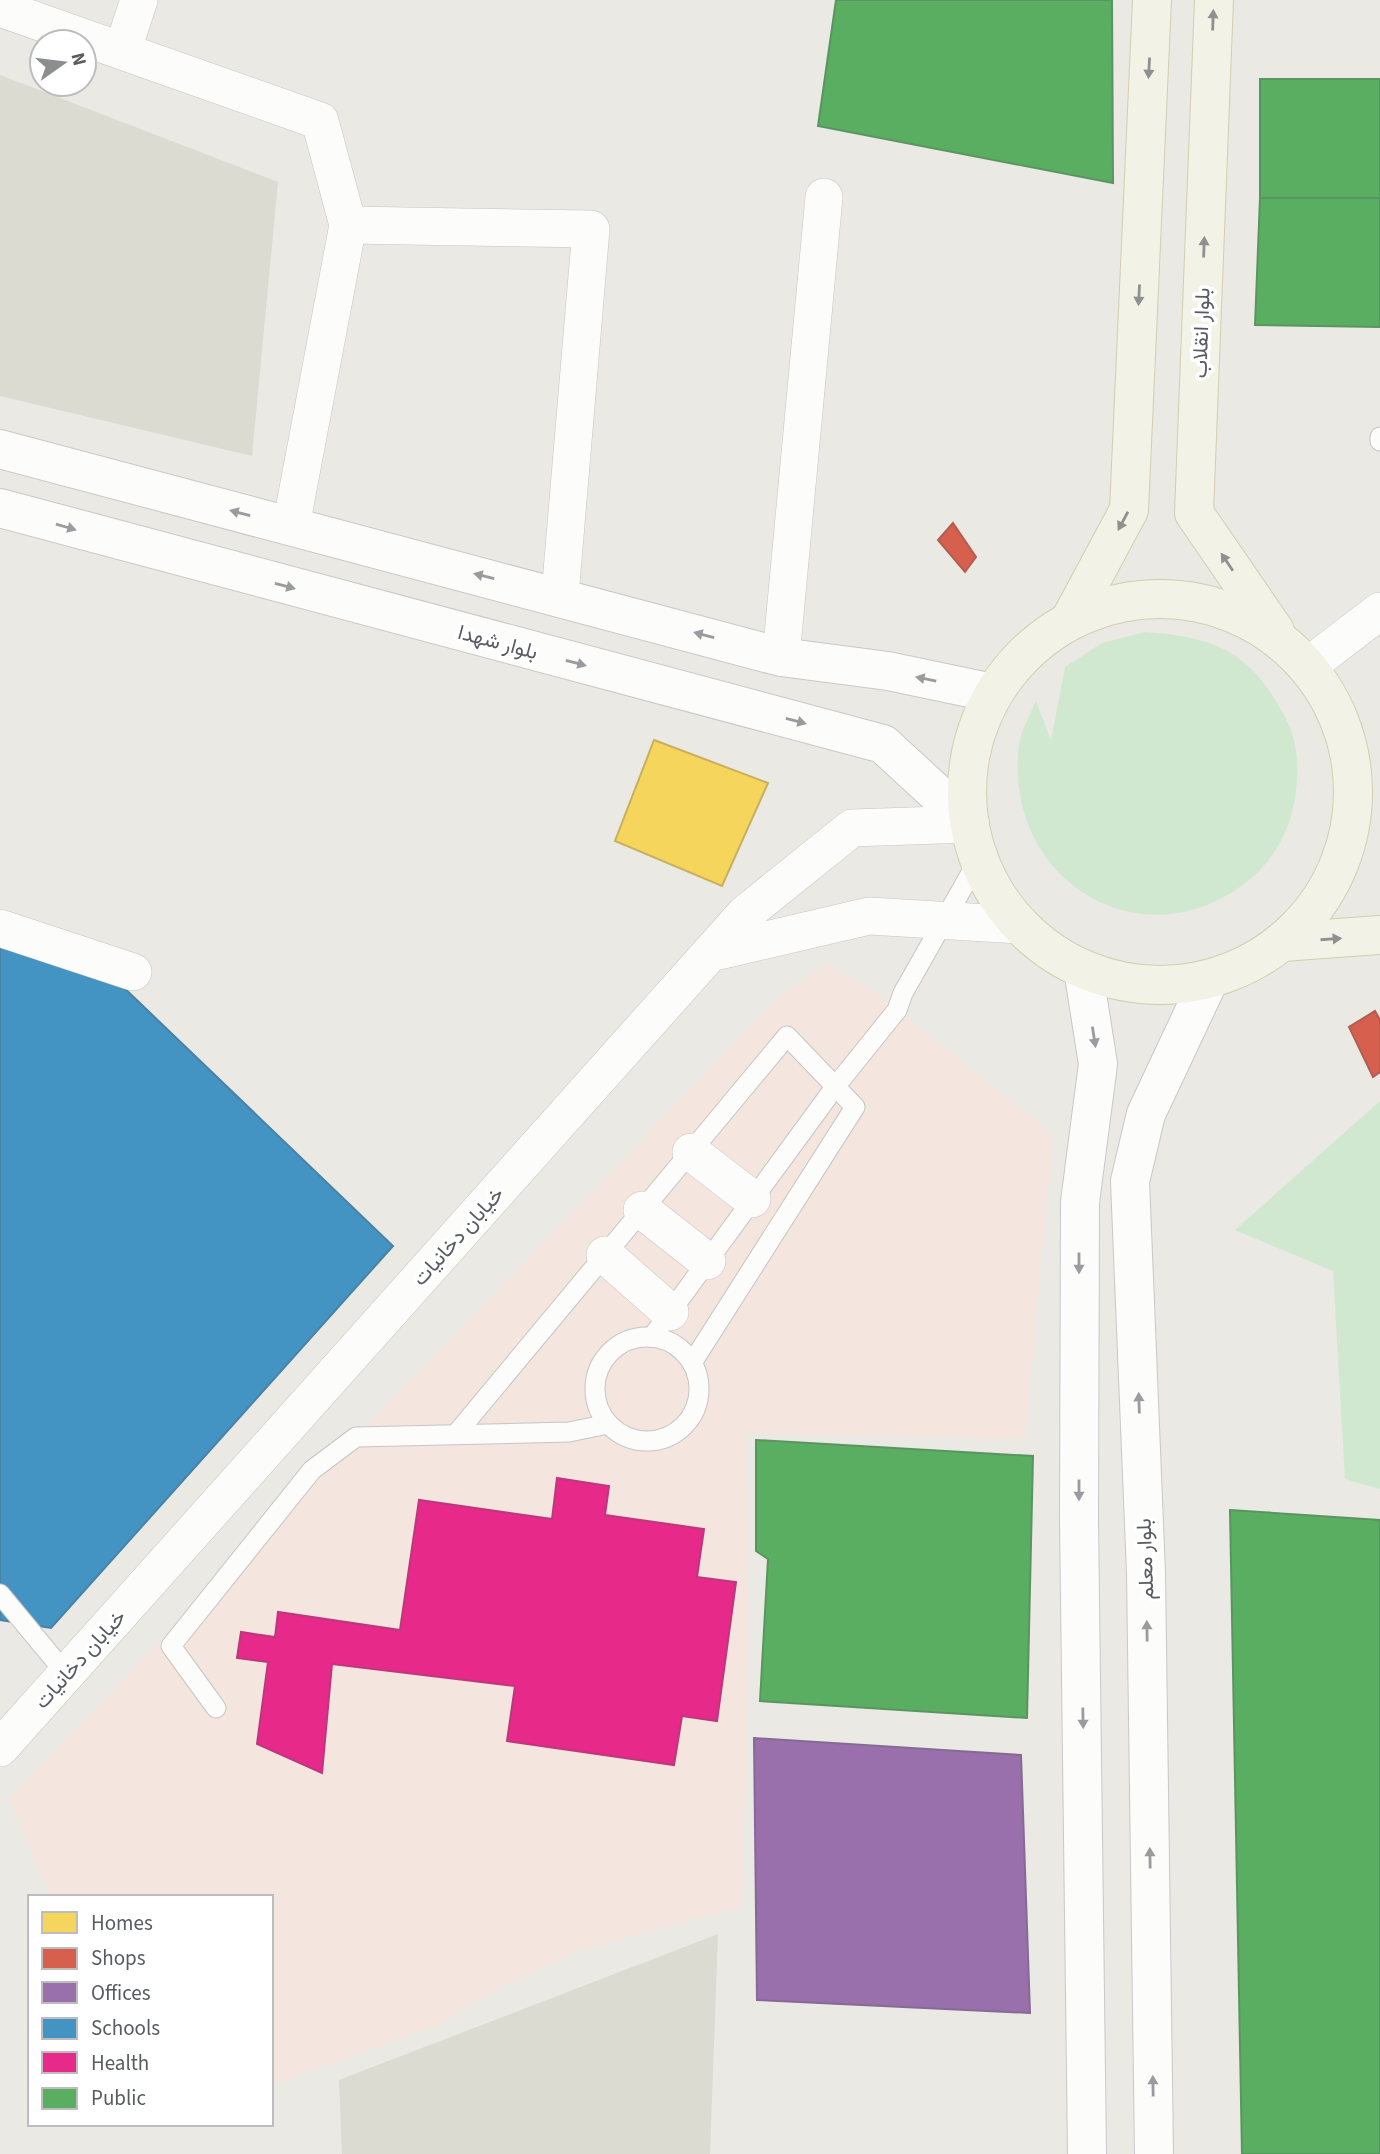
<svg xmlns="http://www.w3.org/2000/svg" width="1380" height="2154" font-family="'Source Sans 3',Vazirmatn,sans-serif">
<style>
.education{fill:#dcdbd2}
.medical{fill:#f4e5de}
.green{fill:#d0e8d0}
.homes{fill:#f6d55c;stroke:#c7b05e;stroke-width:2}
.shops{fill:#d6604d;stroke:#b05e53;stroke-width:2}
.offices{fill:#9970ab;stroke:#866a95;stroke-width:2}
.schools{fill:#4393c3;stroke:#4a82a6;stroke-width:2}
.health{fill:#e7298a;stroke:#bc387e;stroke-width:2}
.public{fill:#5aae61;stroke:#5a9561;stroke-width:2}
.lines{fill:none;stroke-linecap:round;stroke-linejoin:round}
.service-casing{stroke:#c6c5c5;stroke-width:21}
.minor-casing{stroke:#c6c5c5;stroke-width:38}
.secondary-casing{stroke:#c8c8c8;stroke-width:40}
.primary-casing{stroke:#d3ceaf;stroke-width:40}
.service{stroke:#fcfcfb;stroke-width:19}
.minor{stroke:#fcfcfb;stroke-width:37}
.secondary{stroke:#fcfcfb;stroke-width:38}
.primary{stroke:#f2f2e6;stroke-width:38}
.oneway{fill:#8f9090}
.oneway2{fill:#9a9b9f}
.labels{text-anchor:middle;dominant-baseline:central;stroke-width:7;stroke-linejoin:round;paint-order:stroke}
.street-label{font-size:21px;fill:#595b62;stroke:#fff}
</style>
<rect width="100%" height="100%" fill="#eae9e3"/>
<!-- education -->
<g class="education">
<path d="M 0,75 L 278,182 L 252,456 L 0,396 Z"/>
<path d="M 718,1934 L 710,2154 L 342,2154 L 339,2080 Z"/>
</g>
<!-- medical -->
<path class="medical" d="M 826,963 L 879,996 L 1053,1135 L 1025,1439 L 746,1433 L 748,1659 L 742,1906 L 577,1951 L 495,1990 L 439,2025 L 271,2085 L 271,1897 L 50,1897 L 9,1798 L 779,997 Z"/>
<!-- green -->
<g class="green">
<path d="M 1145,632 C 1216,637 1251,652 1285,717 C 1300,743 1299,776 1294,804 C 1288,834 1272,861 1249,880 C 1142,967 1002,879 1019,745 C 1021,731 1030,715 1036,701 L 1051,741 L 1065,667 L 1102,643 Z"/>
<path d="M 1380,1101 L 1380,1489 L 1345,1479 L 1333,1271 L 1235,1230 Z"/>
</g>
<!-- homes -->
<path class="homes" d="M 654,740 L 768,783 L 722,886 L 615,841 Z"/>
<!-- shops -->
<g class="shops">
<path d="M 953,523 L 976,557 L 965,572 L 938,540 Z"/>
<path d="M 1375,1011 L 1380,1020 L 1380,1072 L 1373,1077 L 1349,1027 Z"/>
</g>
<!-- offices -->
<path class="offices" d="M 754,1738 L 1021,1755 L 1030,2013 L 757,2000 Z"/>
<!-- schools -->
<path class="schools" d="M 0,928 L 94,959 L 393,1246 L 51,1628 L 0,1620 Z"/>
<!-- health -->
<path class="health" d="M 557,1478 L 609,1486 L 605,1515 L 704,1529 L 697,1577 L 736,1582 L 717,1721 L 682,1716 L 674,1765 L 507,1741 L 515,1686 L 332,1664 L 322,1773 L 257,1744 L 268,1662 L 237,1658 L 241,1632 L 275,1637 L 278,1612 L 400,1630 L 419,1500 L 552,1519 Z"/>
<!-- public -->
<g class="public">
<path d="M 836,0 L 1112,0 L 1113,183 L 818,126 Z"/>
<rect x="1260" y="79" width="120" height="119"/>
<path d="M 1260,198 L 1380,198 L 1380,327 L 1255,325 Z"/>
<path d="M 756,1440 L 1033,1456 L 1027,1718 L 760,1701 L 768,1559 L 756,1551 Z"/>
<path d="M 1230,1510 L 1380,1520 L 1380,2154 L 1242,2154 Z"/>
</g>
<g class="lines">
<defs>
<g id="service">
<path d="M 1380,437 L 1380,441"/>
<path d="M 652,1337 L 835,1087 L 897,1010 L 903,993 L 979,859"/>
<circle cx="647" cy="1389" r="52"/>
<path d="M 456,1434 L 787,1036 L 855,1107 L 692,1363"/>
<path d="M 0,1594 L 67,1675"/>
<path d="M 216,1708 L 171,1646 L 312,1470 L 356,1437 L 569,1432 L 608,1424"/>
</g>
<g id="minor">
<path d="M 0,8 L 320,121 L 348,225 L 291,526"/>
<path d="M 123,49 L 139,0"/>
<path d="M 348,225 L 591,229 L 560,595"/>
<path d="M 781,657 L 824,197"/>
<path d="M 1308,666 L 1380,611"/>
<path d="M 0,928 L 133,972"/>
<path d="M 710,953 L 869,916 L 1020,925"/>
<path d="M 691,1152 L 752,1199"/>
<path d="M 642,1210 L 707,1261"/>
<path d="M 605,1255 L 670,1312"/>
<path d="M 0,1748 L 745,914 L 852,828 L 970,824"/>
</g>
<g id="secondary">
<path d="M 0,449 L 781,657 L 888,671 L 993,693"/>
<path d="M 0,508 L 883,744 L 970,824"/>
<path d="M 1083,969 L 1098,1064 L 1080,1202 L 1079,1519 L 1087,2154"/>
<path d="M 1154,2154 L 1146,1573 L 1130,1181 L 1146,1114 L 1209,980"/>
</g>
<g id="primary">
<path d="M 1214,0 L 1194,513 L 1275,631"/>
<circle cx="1160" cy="792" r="193"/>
<path d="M 1070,620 L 1129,510 L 1152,0"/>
<path d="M 1282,942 L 1380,935"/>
</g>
</defs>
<!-- service casing -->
<use href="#service" class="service-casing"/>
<!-- minor casing -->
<use href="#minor" class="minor-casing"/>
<!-- secondary casing -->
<use href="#secondary" class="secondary-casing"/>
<!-- primary casing -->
<use href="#primary" class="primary-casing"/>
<!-- service -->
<use href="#service" class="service"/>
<!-- minor -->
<use href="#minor" class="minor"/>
<!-- secondary -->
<use href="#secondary" class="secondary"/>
<!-- primary -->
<use href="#primary" class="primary"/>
</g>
<!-- one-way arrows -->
<defs><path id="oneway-solid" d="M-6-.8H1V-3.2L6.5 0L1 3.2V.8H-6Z" transform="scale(1.75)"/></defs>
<g class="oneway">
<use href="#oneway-solid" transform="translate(1213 20) rotate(-88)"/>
<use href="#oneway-solid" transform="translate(1149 68) rotate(93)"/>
<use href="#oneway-solid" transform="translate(1204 247) rotate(-88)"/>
<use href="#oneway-solid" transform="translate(1139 295) rotate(93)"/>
<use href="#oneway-solid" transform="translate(1123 521) rotate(118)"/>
<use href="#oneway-solid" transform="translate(1227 562) rotate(-124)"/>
<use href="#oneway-solid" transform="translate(1331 939) rotate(-4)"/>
</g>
<g class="oneway2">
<use href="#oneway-solid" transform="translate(240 513) rotate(-165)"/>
<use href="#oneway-solid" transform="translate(66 527) rotate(16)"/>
<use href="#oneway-solid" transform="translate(484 576) rotate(-166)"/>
<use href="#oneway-solid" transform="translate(285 586) rotate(15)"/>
<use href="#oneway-solid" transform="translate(704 635) rotate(-165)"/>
<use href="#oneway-solid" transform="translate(576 663) rotate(15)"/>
<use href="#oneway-solid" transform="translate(926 679) rotate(-168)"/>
<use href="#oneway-solid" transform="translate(796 721) rotate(15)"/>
<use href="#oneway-solid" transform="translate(1094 1037) rotate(81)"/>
<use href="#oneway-solid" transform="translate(1079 1263) rotate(90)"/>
<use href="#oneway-solid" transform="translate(1139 1403) rotate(-92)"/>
<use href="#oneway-solid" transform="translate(1079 1490) rotate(90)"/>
<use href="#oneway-solid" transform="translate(1147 1631) rotate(-91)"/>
<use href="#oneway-solid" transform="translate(1083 1718) rotate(89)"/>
<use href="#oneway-solid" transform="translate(1150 1858) rotate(-91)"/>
<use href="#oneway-solid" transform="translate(1153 2086) rotate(-91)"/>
</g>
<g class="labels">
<!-- street labels -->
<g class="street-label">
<text transform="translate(1201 333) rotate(-88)">بلوار انقلاب</text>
<text transform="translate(498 642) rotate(15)">بلوار شهدا</text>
<text transform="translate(458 1236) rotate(-48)">خیابان دخانیات</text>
<text transform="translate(1145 1559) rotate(-92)">بلوار معلم</text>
<text transform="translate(80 1659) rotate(-48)">خیابان دخانیات</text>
</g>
</g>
<!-- legend -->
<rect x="28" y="1895" width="245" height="231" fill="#ffffff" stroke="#bdbdc0" stroke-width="2"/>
<rect x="42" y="1912" width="35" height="21" fill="#f6d55c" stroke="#bdbdc0" stroke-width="2"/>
<text x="91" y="1930" font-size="21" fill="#595b62">Homes</text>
<rect x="42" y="1948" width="35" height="21" fill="#d6604d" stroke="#bdbdc0" stroke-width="2"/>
<text x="91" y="1965" font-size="21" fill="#595b62">Shops</text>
<rect x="42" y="1982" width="35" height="21" fill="#9970ab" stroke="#bdbdc0" stroke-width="2"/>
<text x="91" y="2000" font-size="21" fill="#595b62">Offices</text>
<rect x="42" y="2018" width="35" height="21" fill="#4393c3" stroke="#bdbdc0" stroke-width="2"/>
<text x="91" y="2035" font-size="21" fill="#595b62">Schools</text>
<rect x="42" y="2052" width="35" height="21" fill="#e7298a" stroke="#bdbdc0" stroke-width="2"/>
<text x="91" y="2070" font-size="21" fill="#595b62">Health</text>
<rect x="42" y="2088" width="35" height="21" fill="#5aae61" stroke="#bdbdc0" stroke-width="2"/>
<text x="91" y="2105" font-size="21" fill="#595b62">Public</text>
<!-- north arrow -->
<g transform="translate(63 63) rotate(76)"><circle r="33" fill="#ffffff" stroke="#bdbdc0" stroke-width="2"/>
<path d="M0-5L12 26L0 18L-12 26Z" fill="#8c8d8f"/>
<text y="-10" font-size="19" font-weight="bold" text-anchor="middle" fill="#595b62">N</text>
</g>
</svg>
